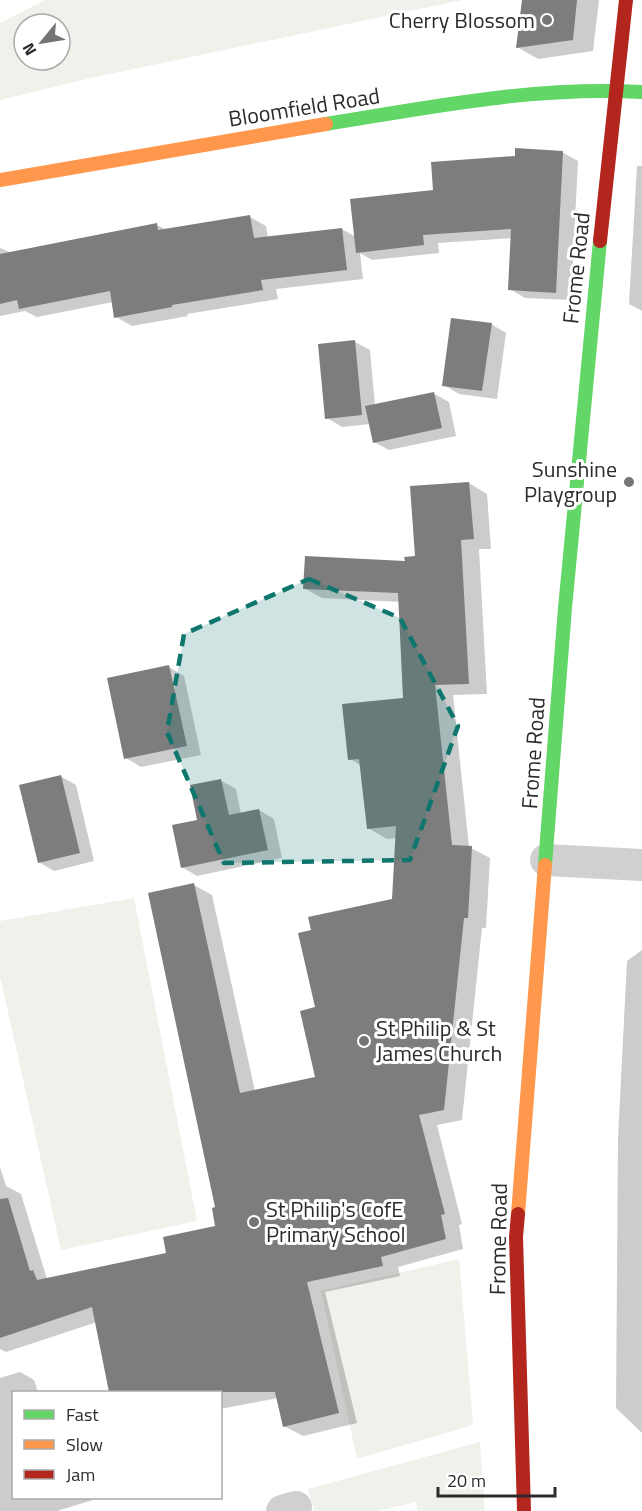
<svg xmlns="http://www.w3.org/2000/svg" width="642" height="1511" font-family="'Titillium Web',sans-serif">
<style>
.green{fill:#eef2eb;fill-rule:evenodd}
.shadow{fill:#0003}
.building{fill:#7d7d7d}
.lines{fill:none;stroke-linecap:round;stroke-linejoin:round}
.street{stroke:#d0d0d0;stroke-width:32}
.fast{stroke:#63d668;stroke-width:14}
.slow{stroke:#ff974d;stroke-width:14}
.jam{stroke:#b3261e;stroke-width:14}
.marked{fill:#0f766e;fill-opacity:0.2;stroke:#0f766e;stroke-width:4.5;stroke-dasharray:12 8;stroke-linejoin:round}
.poi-dot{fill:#757575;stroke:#fff;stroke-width:2}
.labels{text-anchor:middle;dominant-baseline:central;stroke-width:6;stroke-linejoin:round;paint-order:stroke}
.poi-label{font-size:22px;fill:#2b2b2b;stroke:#fff;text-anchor:end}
.street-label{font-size:22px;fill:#2b2b2b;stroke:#fff}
</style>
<rect width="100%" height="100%" fill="#fff"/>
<!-- green -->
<g class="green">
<path d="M 45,0 L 462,0 L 91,78 L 0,100 L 0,23 ZM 24,24 L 60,24 L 60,60 L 24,60 Z"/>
<path d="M 134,898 L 197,1221 L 61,1250 L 0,976 L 0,921 Z"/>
<path d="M 459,1259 L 473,1425 L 357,1459 L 321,1291 Z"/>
<path d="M 480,1442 L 485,1511 L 417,1511 L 416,1502 L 378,1511 L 314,1511 L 308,1489 Z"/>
</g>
<!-- shadow -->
<g class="shadow">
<path d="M 523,0 L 599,0 L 593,51 L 538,59 L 517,47 Z"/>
<path d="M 562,152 L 578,161 L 571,300 L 525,298 L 510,289 L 512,238 L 438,243 L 439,253 L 372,260 L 360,253 L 363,279 L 276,289 L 278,299 L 187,314 L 188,316 L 132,326 L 116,317 L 113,302 L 37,317 L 25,311 L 0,316 L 0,248 L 12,253 L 157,225 L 167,230 L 250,217 L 266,226 L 268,238 L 342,229 L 356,237 L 434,191 Z"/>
<path d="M 637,166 L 642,166 L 642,311 L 629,304 Z"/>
<path d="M 491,324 L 506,333 L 497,399 L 459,394 L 444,385 Z"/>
<path d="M 355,342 L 370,350 L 375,406 L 433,393 L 449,402 L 456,436 L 389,450 L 374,442 L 370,424 L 342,427 L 327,418 Z"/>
<path d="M 469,483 L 487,494 L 491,549 L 479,549 L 487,694 L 453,695 L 469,847 L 490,858 L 486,928 L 482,928 L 462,1120 L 437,1125 L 462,1224 L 459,1225 L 463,1249 L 398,1267 L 400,1276 L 325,1292 L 357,1423 L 303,1436 L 284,1426 L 278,1398 L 220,1409 L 220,1392 L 111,1392 L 97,1322 L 6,1352 L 0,1349 L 0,1167 L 6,1186 L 21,1194 L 47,1279 L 168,1254 L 217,1227 L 194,885 L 212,895 L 255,1091 L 317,1078 L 317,1009 L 313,931 L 393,900 L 397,838 L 387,839 L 368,828 L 362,766 L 350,759 L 404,699 L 400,602 L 322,598 L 304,588 L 406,562 L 417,557 Z"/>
<path d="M 169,667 L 184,676 L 201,755 L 141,767 L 126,758 Z"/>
<path d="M 60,776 L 76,785 L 94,861 L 54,871 L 39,862 Z"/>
<path d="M 220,780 L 236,789 L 241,814 L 259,810 L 274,819 L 282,858 L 197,876 L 182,867 Z"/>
<path d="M 642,950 L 642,1433 L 616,1408 L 618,1138 L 627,961 Z"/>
<path d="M 20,1372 L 34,1380 L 38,1392 L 14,1392 L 14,1498 L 92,1498 L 93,1500 L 57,1511 L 0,1511 L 0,1378 Z"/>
</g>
<!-- building -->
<g class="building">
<path d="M 522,0 L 577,0 L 573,40 L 516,48 Z"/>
<path d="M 515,148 L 563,151 L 556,293 L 508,290 L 511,229 L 423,235 L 424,245 L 356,253 L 350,199 L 433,190 L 431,162 L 515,156 Z"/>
<path d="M 250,215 L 254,238 L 342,228 L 347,270 L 261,280 L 263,290 L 172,305 L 172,307 L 114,318 L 110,291 L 19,309 L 17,300 L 0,304 L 0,254 L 157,223 L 158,230 Z"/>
<path d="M 451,318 L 492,323 L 482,391 L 442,386 Z"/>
<path d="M 355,340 L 362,415 L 325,419 L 318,344 Z"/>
<path d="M 434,392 L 442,428 L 373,443 L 365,406 Z"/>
<path d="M 469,482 L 474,539 L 461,540 L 469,684 L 435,685 L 452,845 L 472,846 L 468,918 L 464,918 L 444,1110 L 419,1115 L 445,1214 L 441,1215 L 446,1239 L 381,1257 L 383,1266 L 307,1282 L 339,1413 L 283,1427 L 275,1392 L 109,1392 L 92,1307 L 0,1338 L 0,1199 L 8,1198 L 30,1271 L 33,1270 L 37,1280 L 166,1253 L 163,1237 L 215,1226 L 212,1208 L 215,1207 L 148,893 L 194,883 L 240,1093 L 315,1077 L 300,1011 L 315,1007 L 298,933 L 311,930 L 308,917 L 392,899 L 396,826 L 367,829 L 359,759 L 348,760 L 342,704 L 403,698 L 398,593 L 303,589 L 305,556 L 405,561 L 404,557 L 415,556 L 410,486 Z"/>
<path d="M 169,665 L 187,746 L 124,759 L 107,678 Z"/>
<path d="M 61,775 L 80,853 L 38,863 L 19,785 Z"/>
<path d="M 221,779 L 229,815 L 259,809 L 268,850 L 181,868 L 172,825 L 197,820 L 190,785 Z"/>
</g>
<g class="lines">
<!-- street -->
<g class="street">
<path d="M 546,860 L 642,865"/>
<path d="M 282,1511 L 296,1507"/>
</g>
<!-- fast -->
<g class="fast">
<path d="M 326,124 C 431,107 535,86 642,92"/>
<path d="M 545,865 L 565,608 L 600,241"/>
</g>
<!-- slow -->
<g class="slow">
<path d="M 0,180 L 326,124"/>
<path d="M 518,1214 L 545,865"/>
</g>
<!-- jam -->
<g class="jam">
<path d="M 600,241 L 626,0"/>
<path d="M 518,1214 L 516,1237 L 524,1511"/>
</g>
</g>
<!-- marked area -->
<path class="marked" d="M 309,579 L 400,618 L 458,726 L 410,860 L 224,863 L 167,732 L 184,634 Z"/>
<!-- markers -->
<g class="poi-dot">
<circle cx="547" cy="20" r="6"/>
<circle cx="629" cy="482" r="6"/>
<circle cx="364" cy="1041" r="6"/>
<circle cx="254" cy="1222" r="6"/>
</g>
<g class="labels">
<!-- poi labels -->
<g class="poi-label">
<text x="535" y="20">Cherry Blossom</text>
<text x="617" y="469">Sunshine<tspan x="617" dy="25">Playgroup</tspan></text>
<text x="376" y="1028" text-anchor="start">St Philip &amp; St<tspan x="376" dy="25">James Church</tspan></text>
<text x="266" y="1209" text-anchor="start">St Philip's CofE<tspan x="266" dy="25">Primary School</tspan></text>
</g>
<!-- street labels -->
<g class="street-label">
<text transform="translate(304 107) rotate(-9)">Bloomfield Road</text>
<text transform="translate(576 268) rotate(-84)">Frome Road</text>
<text transform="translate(533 753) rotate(-86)">Frome Road</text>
<text transform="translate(498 1239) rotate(-89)">Frome Road</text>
</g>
</g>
<!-- legend -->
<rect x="12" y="1391" width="210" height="108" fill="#ffffff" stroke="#aaaaaa" stroke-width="1.5"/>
<rect x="24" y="1410" width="30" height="9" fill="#63d668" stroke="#aaaaaa" stroke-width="1.5"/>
<text x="66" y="1421" font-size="18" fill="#2b2b2b">Fast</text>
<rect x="24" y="1440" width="30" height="9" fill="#ff974d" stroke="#aaaaaa" stroke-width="1.5"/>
<text x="66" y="1451" font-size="18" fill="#2b2b2b">Slow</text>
<rect x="24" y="1470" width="30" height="9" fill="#b3261e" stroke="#aaaaaa" stroke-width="1.5"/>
<text x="66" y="1481" font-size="18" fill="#2b2b2b">Jam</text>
<!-- north arrow -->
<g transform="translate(42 42) rotate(240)"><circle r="28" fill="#ffffff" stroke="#aaaaaa" stroke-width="1.5"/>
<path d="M0-4.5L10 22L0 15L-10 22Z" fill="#757575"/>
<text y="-9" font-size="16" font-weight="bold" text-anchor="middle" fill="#2b2b2b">N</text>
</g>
<!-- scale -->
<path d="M438 1487v9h117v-9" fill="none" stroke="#2b2b2b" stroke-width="3"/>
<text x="447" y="1487" font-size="18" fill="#2b2b2b" stroke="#ffffff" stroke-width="4.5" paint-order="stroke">20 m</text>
</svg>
